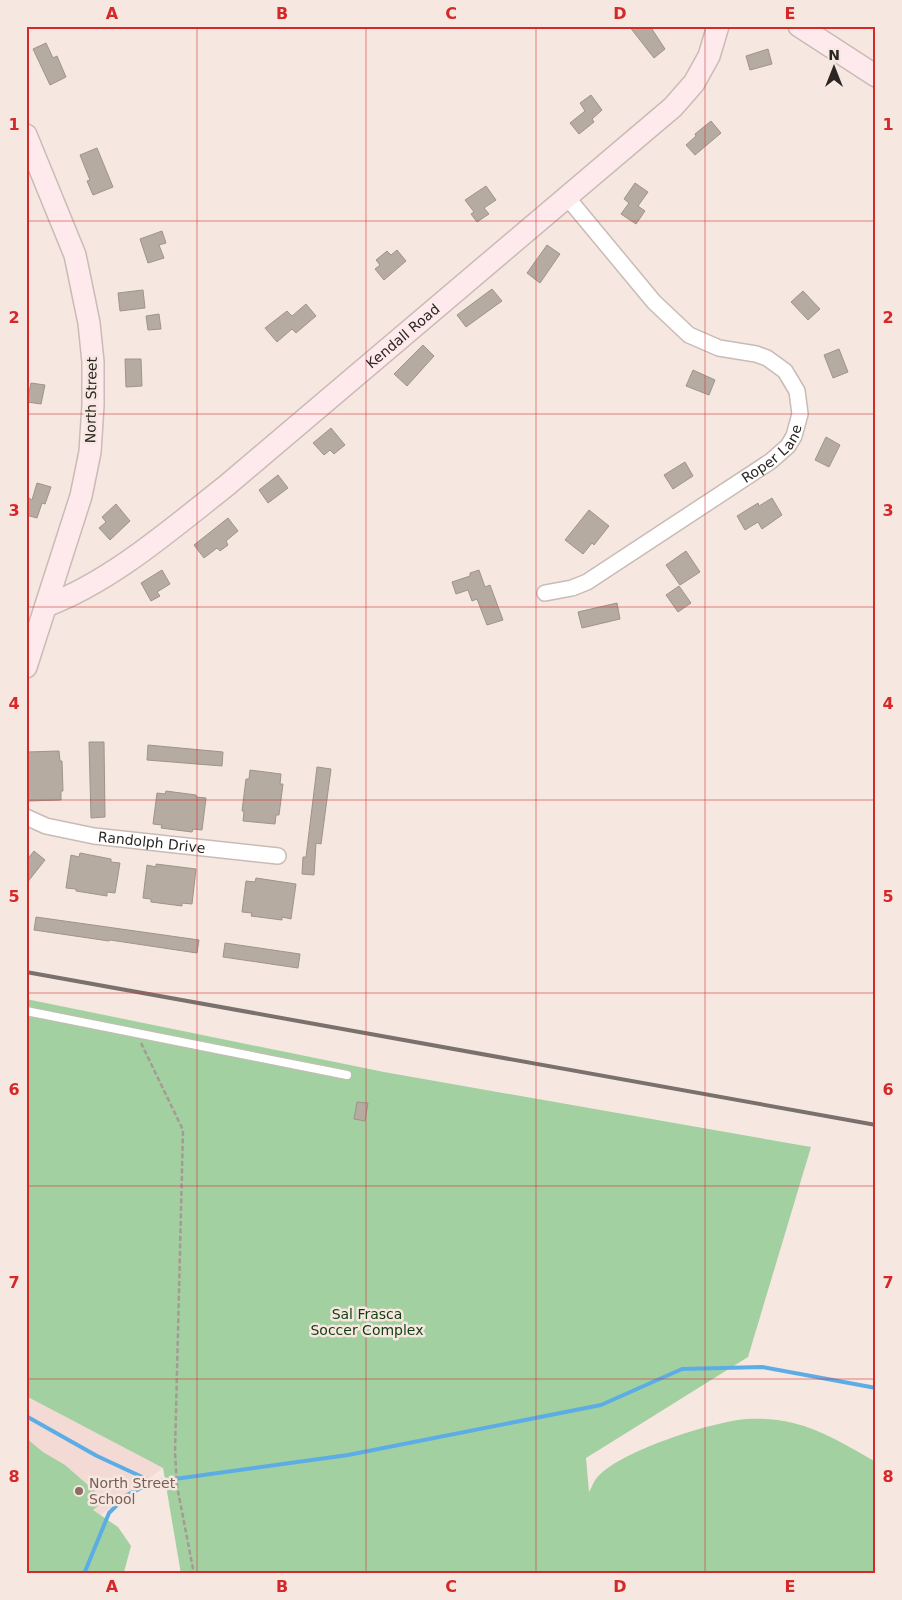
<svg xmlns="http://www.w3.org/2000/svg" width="902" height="1600" font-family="'DejaVu Sans',sans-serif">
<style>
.education{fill:#f4dad5}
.green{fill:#a3d0a0}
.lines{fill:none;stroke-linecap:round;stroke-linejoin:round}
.stream{stroke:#5cade6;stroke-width:4}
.building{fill:#b5aba0;stroke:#9e958a}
.lane-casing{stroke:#c9bbb5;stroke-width:10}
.street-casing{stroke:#c9bbb5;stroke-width:18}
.secondary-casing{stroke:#c9bbb5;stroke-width:24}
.path{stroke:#a59a95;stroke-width:2.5;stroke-dasharray:5 2.5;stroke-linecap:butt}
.lane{stroke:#fff;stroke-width:8}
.street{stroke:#fff;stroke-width:15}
.secondary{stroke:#feeaec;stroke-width:21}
.rail{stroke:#7a716d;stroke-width:4}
.grid{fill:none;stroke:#d62828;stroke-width:1;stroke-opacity:0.55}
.education-dot{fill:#8d6e63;stroke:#f6e7e1;stroke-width:2}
.labels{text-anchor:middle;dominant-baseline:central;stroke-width:5;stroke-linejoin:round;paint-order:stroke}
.street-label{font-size:14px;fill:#2b2623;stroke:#f6e7e1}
.park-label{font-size:14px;fill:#103c0f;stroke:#f6e7e1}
.education-label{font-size:14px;fill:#785e54;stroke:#f6e7e1;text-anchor:start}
.neatline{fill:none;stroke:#d62828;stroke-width:2}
.grid-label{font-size:16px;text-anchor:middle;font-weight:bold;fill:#d62828}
</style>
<rect width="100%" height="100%" fill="#f6e7e1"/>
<!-- education -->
<path class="education" d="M 26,1396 L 163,1468 L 100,1515 L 78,1574 L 26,1574 Z"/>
<!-- green -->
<g class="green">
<path d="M 26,999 L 384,1072 L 811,1147 L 748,1357 L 586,1458 L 589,1492 C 591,1489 593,1483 596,1479 C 616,1452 714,1421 747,1419 C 762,1418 778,1419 793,1423 C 823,1430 849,1447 876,1462 L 876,1574 L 181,1574 L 163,1468 L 26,1396 Z"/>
<path d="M 26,1438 L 43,1452 L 65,1465 L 105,1500 L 93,1510 L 118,1527 L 131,1546 L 124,1572 L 125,1574 L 26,1574 L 26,1491 L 28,1479 L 26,1477 Z"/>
</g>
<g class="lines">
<!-- stream -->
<g class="stream">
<path d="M 26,1416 L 97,1456 L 153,1482"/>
<path d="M 84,1574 L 109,1513 L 127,1495 L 153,1482 L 348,1455 L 601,1405 L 682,1369 L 762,1367 L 876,1388"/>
</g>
</g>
<!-- building -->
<g class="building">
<path d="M 629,26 L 650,26 L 665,49 L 654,58 Z"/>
<path d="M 46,43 L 53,58 L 57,56 L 66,77 L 50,85 L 33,49 Z"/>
<path d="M 768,49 L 772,64 L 750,70 L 746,56 Z"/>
<path d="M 591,95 L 602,110 L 592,119 L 594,122 L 579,134 L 570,123 L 585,111 L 580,103 Z"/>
<path d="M 711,121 L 721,133 L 695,155 L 686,145 L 696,136 L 695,134 Z"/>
<path d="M 97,148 L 113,187 L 93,195 L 87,181 L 90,180 L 80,155 Z"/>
<path d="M 635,183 L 648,192 L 638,206 L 645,211 L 636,224 L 621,214 L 629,203 L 624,199 Z"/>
<path d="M 486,186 L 496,200 L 484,208 L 489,214 L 477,222 L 471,214 L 474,212 L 465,200 Z"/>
<path d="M 162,231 L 166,243 L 159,245 L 164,258 L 148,263 L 140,239 Z"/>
<path d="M 547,245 L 560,254 L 540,283 L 527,273 Z"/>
<path d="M 397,250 L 406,261 L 384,280 L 375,269 L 380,265 L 376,260 L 387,251 L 391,255 Z"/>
<path d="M 492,289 L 502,301 L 466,327 L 457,315 Z"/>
<path d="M 143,290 L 145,308 L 120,311 L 118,293 Z"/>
<path d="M 803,291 L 820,309 L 808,320 L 791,302 Z"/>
<path d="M 306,304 L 316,316 L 296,333 L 292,329 L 277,342 L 265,328 L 287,311 L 292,316 Z"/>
<path d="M 159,314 L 161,329 L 148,330 L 146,316 Z"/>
<path d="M 423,345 L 434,356 L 407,386 L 394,374 Z"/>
<path d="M 839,349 L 848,372 L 833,378 L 824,355 Z"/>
<path d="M 125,359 L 141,359 L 142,386 L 126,387 Z"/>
<path d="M 693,370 L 715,380 L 709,395 L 686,386 Z"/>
<path d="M 31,383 L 45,385 L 41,404 L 27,402 Z"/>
<path d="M 331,428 L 345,445 L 334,454 L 330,450 L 324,455 L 313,443 Z"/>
<path d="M 826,437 L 840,445 L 829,467 L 815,460 Z"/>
<path d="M 685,462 L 693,476 L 673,489 L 664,475 Z"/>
<path d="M 278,475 L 288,488 L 268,503 L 259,490 Z"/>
<path d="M 37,483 L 51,487 L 45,504 L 42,503 L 37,518 L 26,515 L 26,506 L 29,498 L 32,500 Z"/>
<path d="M 772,498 L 782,515 L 762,529 L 758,522 L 745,530 L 737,516 L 758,503 L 759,506 Z"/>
<path d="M 116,504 L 130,521 L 110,540 L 99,528 L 106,522 L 102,517 Z"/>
<path d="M 589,510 L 609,526 L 594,545 L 592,543 L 583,554 L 565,540 Z"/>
<path d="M 228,518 L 238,531 L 226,541 L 228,545 L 220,551 L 217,548 L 204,558 L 194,545 Z"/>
<path d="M 686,551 L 700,572 L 680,585 L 666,565 Z"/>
<path d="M 162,570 L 170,584 L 157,592 L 160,596 L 151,601 L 141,583 Z"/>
<path d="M 479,570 L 485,587 L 490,585 L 503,620 L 487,625 L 477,599 L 472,601 L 468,590 L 456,594 L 452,582 L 470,576 L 470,573 Z"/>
<path d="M 679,586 L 691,603 L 678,612 L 666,595 Z"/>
<path d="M 617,603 L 620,619 L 582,628 L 578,612 Z"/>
<path d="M 89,742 L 104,742 L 105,817 L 91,818 Z"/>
<path d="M 148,745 L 223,752 L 222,766 L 147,760 Z"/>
<path d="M 59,751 L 60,761 L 62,761 L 63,791 L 61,791 L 61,800 L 28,801 L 28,793 L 26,793 L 27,752 Z"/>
<path d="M 317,767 L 331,769 L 321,844 L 316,843 L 314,875 L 302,874 L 303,857 L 306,857 Z"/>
<path d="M 250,770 L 281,774 L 280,784 L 283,784 L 279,815 L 276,815 L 275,824 L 243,821 L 244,811 L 242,811 L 246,779 L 249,779 Z"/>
<path d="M 166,791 L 196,795 L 196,797 L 206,798 L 202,830 L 193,829 L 192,832 L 161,828 L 162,825 L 153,824 L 157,793 L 165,794 Z"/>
<path d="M 34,851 L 45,860 L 26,884 L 26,861 Z"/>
<path d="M 80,853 L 111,859 L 111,862 L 120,863 L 115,893 L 107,892 L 107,896 L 76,891 L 76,889 L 66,888 L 71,855 L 79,857 Z"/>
<path d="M 156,864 L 196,869 L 192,904 L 182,903 L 182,906 L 151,902 L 151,899 L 143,898 L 147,865 L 156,867 Z"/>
<path d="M 256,878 L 296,884 L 291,919 L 282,917 L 282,920 L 251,916 L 252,913 L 242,912 L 246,881 L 255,882 Z"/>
<path d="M 36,917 L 199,940 L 197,953 L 110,940 L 109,941 L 34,930 Z"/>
<path d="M 225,943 L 300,954 L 298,968 L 223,957 Z"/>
<path d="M 357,1102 L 368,1103 L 365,1121 L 354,1119 Z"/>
</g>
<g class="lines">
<defs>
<path id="lane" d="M 26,1011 L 347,1075"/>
<g id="street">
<path id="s1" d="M 545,593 L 572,588 L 587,582 L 771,461 L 788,446 L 794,436 L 800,414 L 797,391 L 785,371 L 767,358 L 756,354 L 719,348 L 689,335 L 654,302 L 566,196"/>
<path id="s2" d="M 26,817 L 46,826 L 94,836 L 278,856"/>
</g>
<g id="secondary">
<path d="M 799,26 L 876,76"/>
<path d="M 26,135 L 75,255 L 89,323 L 93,362 L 93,405 L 90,452 L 81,496 L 26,667"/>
<path id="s3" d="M 46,606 C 112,581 170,530 226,486 L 673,107 L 694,83 L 709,56 L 718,26"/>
</g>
</defs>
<!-- lane casing -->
<use href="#lane" class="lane-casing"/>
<!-- street casing -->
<use href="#street" class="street-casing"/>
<!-- secondary casing -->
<use href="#secondary" class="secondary-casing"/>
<!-- path -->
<path class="path" d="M 141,1043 L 183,1130 L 175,1452 L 177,1486 L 194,1574"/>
<!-- lane -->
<use href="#lane" class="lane"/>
<!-- street -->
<use href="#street" class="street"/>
<!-- secondary -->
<use href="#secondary" class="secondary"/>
<!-- rail -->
<path class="rail" d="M 26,972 L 876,1125"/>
</g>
<!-- grid -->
<path class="grid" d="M 197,26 L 197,1574M 366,26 L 366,1574M 536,26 L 536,1574M 705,26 L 705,1574M 26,221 L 876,221M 26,414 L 876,414M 26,607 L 876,607M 26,800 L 876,800M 26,993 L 876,993M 26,1186 L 876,1186M 26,1379 L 876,1379"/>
<!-- markers -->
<circle class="education-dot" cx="79" cy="1491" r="5"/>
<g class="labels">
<!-- street labels -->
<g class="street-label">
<text stroke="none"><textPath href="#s3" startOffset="449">Kendall Road</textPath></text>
<text transform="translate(91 400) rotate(-89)">North Street</text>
<text stroke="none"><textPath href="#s1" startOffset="270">Roper Lane</textPath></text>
<text stroke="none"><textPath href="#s2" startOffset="129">Randolph Drive</textPath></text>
</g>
<!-- park labels -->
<g class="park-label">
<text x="367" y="1314">Sal Frasca<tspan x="367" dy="16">Soccer Complex</tspan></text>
</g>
<!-- education labels -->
<g class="education-label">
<text x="89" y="1483">North Street<tspan x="89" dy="16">School</tspan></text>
</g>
</g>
<!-- border -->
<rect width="902" height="1600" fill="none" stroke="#f6e7e1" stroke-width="55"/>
<!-- north arrow -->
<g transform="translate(834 68)" stroke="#f6e7e1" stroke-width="4" paint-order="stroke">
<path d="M0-4L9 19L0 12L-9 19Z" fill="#2b2623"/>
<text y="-8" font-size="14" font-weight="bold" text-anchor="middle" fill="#2b2623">N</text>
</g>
<rect x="28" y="28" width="846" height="1544" class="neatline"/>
<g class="grid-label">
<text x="112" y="19">A</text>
<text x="282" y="19">B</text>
<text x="451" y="19">C</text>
<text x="620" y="19">D</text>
<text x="790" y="19">E</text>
<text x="14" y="130">1</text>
<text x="888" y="130">1</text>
<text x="14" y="323">2</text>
<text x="888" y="323">2</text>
<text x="14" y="516">3</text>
<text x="888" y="516">3</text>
<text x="14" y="709">4</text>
<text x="888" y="709">4</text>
<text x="14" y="902">5</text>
<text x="888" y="902">5</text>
<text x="14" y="1095">6</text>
<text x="888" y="1095">6</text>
<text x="14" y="1288">7</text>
<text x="888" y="1288">7</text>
<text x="14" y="1482">8</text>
<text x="888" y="1482">8</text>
<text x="112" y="1592">A</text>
<text x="282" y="1592">B</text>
<text x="451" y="1592">C</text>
<text x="620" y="1592">D</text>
<text x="790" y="1592">E</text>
</g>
</svg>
